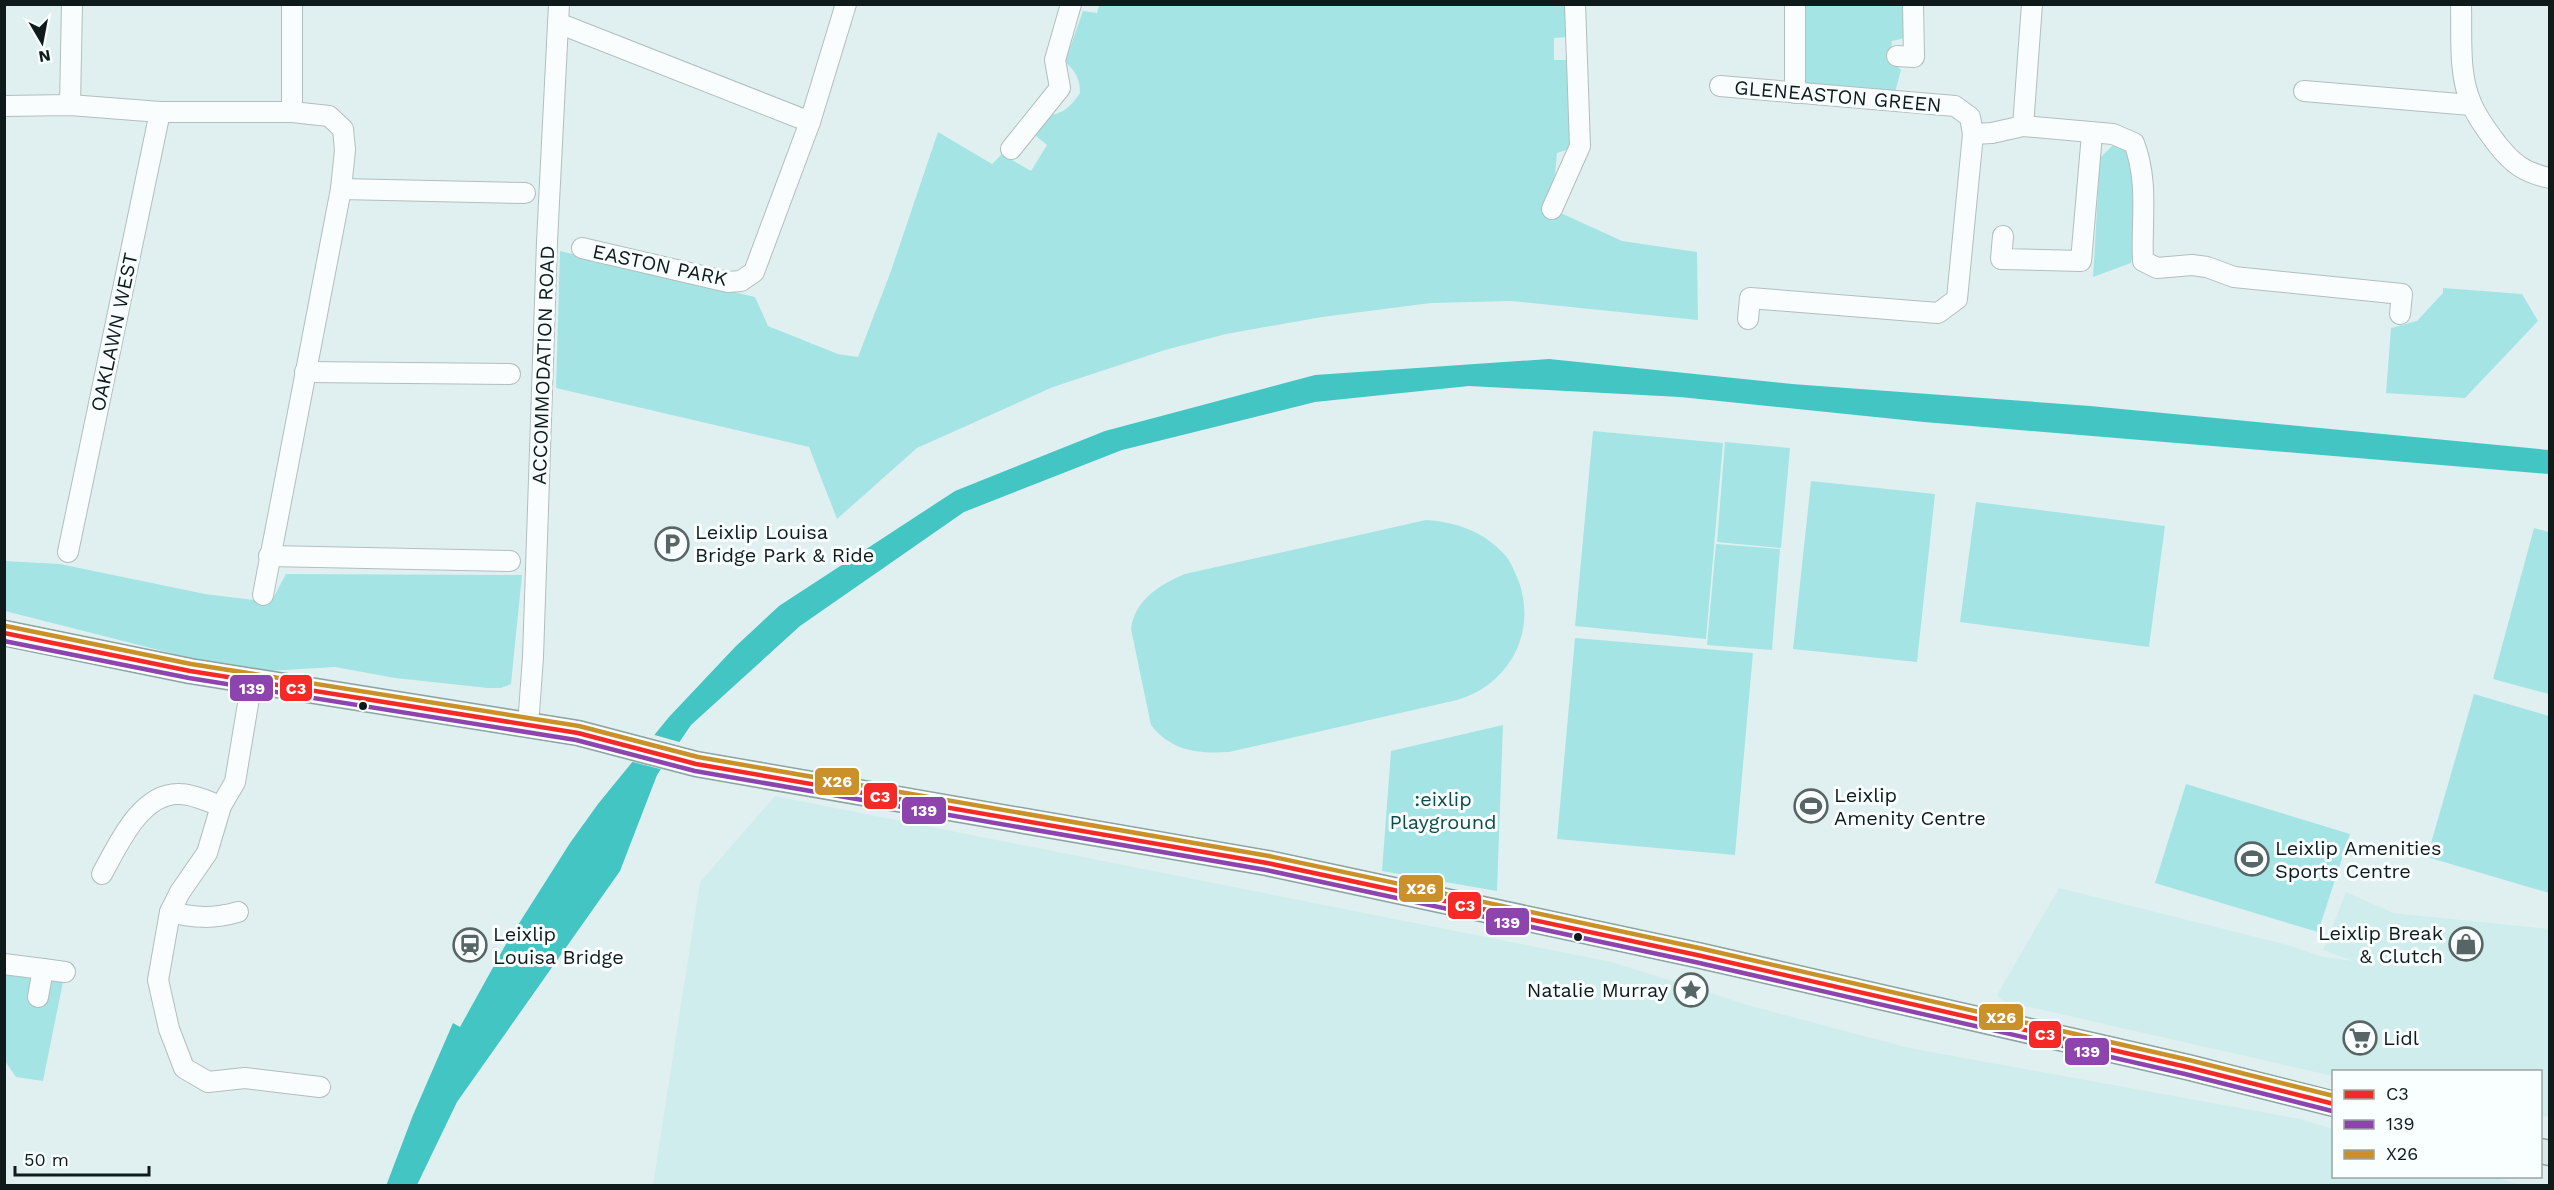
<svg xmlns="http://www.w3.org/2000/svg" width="2554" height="1190" font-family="'Work Sans',sans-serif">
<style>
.built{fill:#cfeded}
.green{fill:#a5e4e4}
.water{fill:#43c5c4}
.pier{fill:#e0f0f0}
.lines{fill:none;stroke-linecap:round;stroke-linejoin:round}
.minor-casing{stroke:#b1bebd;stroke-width:22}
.major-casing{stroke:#8da3a2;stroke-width:27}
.minor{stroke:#fafdfd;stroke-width:20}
.major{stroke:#dbe6e6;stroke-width:24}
.bus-1-casing{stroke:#f9ffff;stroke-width:9}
.bus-2-casing{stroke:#f9ffff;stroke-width:9}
.bus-3-casing{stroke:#f9ffff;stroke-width:9}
.bus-1{stroke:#f52a26;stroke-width:4.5}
.bus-2{stroke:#8e44ad;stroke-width:4.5}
.bus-3{stroke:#ca9129;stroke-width:4.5}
.bus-dot{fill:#0f1a1a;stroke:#f9ffff;stroke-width:2}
.labels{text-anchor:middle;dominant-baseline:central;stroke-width:6;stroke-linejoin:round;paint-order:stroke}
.street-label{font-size:20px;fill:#0f1a1a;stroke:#f9ffff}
.poi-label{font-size:20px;fill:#0f1a1a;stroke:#f9ffff;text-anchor:start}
.park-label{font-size:20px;fill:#0c4b4a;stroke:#f9ffff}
.line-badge{stroke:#f9ffff;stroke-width:2}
.badge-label{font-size:16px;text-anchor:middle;font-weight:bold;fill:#fff}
</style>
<rect width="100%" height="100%" fill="#e0f0f0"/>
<!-- built -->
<g class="built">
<path d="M 775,796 L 1612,962 L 1751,1006 L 1909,1048 L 2300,1119 L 2333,1129 L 2334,1176 L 2491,1176 L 2521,1185 L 653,1185 L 700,882 Z"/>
<path d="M 2059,888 L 2288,945 L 2319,956 L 2353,961 L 2323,950 L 2346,892 L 2393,913 L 2549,929 L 2549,1117 L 2541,1116 L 2540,1072 L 2334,1072 L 2333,1076 L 2003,1001 L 1997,995 Z"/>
</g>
<!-- green -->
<g class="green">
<path d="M 1099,5 L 1567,5 L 1568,37 L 1554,38 L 1554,60 L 1568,60 L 1573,139 L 1569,149 L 1557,153 L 1552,209 L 1622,241 L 1697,252 L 1698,320 L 1511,301 L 1431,303 L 1322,317 L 1226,334 L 1165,350 L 1053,387 L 917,448 L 837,519 L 809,447 L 556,388 L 560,251 L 755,297 L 768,326 L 838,354 L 858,357 L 891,271 L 938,132 L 992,164 L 1002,154 L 1031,171 L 1047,145 L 1036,136 C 1044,108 1043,121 1063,111 C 1069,108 1076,99 1080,93 C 1080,78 1075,71 1065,62 L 1083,11 L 1097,13 Z"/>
<path d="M 1805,5 L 1905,5 L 1905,38 L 1892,41 L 1890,59 L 1901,70 L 1895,92 L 1806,83 Z"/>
<path d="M 2113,145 L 2131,148 L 2138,194 L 2132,258 L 2131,263 L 2093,277 L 2100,158 Z"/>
<path d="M 2443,288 L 2522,294 L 2538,321 L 2465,398 L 2386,393 L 2391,328 L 2417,321 L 2443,293 Z"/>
<path d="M 1593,431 L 1723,443 L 1706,639 L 1575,626 Z"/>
<path d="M 1725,442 L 1790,448 L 1781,548 L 1717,542 Z"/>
<path d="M 1811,481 L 1935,494 L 1917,662 L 1793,649 Z"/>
<path d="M 1976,502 L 2165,526 L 2149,647 L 1960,622 Z"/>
<path d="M 1426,520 C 1456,522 1483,531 1504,554 C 1511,561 1515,573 1519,582 C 1537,633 1509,685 1457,700 L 1229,752 C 1198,754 1171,751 1151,725 L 1131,629 C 1134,601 1160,584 1185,574 Z"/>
<path d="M 2534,528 L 2549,532 L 2549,694 L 2493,679 Z"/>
<path d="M 1716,544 L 1780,549 L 1772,650 L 1707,645 Z"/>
<path d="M 4,561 L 60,564 L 205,594 L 271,602 L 286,574 L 522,575 L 511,684 L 501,688 L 488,688 L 395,678 L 335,667 L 268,671 L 194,659 L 5,611 Z"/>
<path d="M 1575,638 L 1753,653 L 1735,855 L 1557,839 Z"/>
<path d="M 2474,694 L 2549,716 L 2549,893 L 2427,857 Z"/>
<path d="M 1503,725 L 1497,891 L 1382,871 L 1391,751 Z"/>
<path d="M 2186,784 L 2350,834 L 2318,932 L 2155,883 Z"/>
<path d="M 4,964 L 65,972 L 43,1081 L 16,1077 L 5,1061 Z"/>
</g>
<!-- water -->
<path class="water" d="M 1549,359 L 1792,384 L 2090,406 L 2549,450 L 2549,474 L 1924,422 L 1680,397 L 1469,386 L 1315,402 L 1122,450 L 964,512 L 800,626 L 691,725 L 657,775 L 620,871 L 457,1102 L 417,1185 L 386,1186 L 413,1115 L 453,1023 L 460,1027 L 506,944 L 570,843 L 598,804 L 669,717 L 736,646 L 779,606 L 955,491 L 1105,431 L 1315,375 Z"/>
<!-- pier -->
<path class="pier" d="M 651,734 L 683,743 L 664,770 L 629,761 Z"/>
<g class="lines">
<defs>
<g id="minor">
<path d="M 292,4 L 292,112"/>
<path d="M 2461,4 C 2462,37 2458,75 2472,105 C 2478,119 2488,132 2497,144 C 2512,163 2524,173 2550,178"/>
<path d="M 558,23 L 810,122"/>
<path d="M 1897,56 L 1914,57 L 1913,4"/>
<path d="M 1720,86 L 1955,106 L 1970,117 L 1973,134 L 1957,299 L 1938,313 L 1750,298 L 1748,319"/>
<path d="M 2304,91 L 2471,105"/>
<path d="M 1795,93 L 1795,4"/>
<path d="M 70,105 L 72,4"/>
<path d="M 4,106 L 70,105 L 160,112 L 292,112 L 329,116 L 343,129 L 345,150 L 341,189 L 263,595"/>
<path d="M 2023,126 L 2113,134 L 2134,143 C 2149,182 2141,221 2143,261 L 2157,268 L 2192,265 L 2207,267 L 2234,277 L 2402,294 L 2400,314"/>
<path d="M 1973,134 L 1992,133 L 2023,126 L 2032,4"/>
<path d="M 1011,149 L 1060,88 L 1055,60 L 1071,4"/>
<path d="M 341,189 L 525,193"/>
<path d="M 1552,209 L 1580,146 L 1575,4"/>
<path d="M 2003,236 L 2001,259 L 2081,261 L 2092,134"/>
<path d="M 582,248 L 728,282 L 741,281 L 754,272 L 810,122 L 846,4"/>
<path d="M 305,372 L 510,374"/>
<path d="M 68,552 L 160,112"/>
<path d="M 269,556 L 510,561"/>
<path d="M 252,680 L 235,782 L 221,806 L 207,853 L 180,892 L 170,912 L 158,980 L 169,1029 L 184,1068 L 208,1082 L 245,1078 L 320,1087"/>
<path d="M 528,726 L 533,657 L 547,242 L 559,4"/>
<path d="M 102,874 C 118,845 141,792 180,794 C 193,794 209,802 221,806"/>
<path d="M 170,912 C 194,918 214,919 238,912"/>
<path d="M 4,964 L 43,969 L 38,997"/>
<path d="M 43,969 L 65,972"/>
</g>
<g id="major">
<path d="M 4,633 L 190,671 L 578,733 L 696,764 L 1267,863 L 1697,955 L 2187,1067 L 2334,1104"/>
<path d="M 2540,1151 L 2550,1153"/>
</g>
</defs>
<!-- minor casing -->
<use href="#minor" class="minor-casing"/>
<!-- major casing -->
<use href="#major" class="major-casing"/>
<!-- minor -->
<use href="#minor" class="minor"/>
<!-- major -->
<use href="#major" class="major"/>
<defs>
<path id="bus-1" d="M 4,633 L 190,671 L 578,733 L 696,764 L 1267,863 L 1697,955 L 2187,1067 L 2334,1104"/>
<path id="bus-2" d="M 4,641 L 189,678 L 576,740 L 695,771 L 1266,870 L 1695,962 L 2185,1074 L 2332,1111"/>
<path id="bus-3" d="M 6,626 L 191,664 L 579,726 L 698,757 L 1269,856 L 1699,948 L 2189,1060 L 2334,1096"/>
</defs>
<!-- bus-1 casing -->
<use href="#bus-1" class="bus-1-casing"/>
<!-- bus-2 casing -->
<use href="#bus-2" class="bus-2-casing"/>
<!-- bus-3 casing -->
<use href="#bus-3" class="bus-3-casing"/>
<!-- bus-1 -->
<use href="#bus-1" class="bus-1"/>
<!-- bus-2 -->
<use href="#bus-2" class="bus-2"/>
<!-- bus-3 -->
<use href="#bus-3" class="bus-3"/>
</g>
<!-- icons -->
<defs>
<symbol id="parking-ring" viewBox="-11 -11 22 22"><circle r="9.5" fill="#f9ffff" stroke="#586565" stroke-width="1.5"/><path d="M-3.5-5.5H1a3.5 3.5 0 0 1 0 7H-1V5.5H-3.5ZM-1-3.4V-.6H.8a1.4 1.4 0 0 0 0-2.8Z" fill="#586565"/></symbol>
<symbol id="stadium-ring" viewBox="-11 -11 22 22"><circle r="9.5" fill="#f9ffff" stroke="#586565" stroke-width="1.5"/><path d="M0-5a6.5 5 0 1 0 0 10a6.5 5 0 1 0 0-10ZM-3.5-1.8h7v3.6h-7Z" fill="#586565"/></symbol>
<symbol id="shop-ring" viewBox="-11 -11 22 22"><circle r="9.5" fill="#f9ffff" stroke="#586565" stroke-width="1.5"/><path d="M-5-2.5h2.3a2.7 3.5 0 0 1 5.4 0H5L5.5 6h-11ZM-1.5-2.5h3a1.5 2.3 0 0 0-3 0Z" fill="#586565"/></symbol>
<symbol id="station-ring" viewBox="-11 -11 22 22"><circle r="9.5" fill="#f9ffff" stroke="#586565" stroke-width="1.5"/><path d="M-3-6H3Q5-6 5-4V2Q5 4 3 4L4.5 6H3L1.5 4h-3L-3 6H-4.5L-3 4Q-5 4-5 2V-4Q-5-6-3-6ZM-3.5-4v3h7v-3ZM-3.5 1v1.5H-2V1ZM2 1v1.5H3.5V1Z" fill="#586565"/></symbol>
<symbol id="sight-ring" viewBox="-11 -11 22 22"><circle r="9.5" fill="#f9ffff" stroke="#586565" stroke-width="1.5"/><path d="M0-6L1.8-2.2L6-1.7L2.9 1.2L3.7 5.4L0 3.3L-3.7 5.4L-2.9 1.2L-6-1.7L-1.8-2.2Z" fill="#586565"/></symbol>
<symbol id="supermarket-ring" viewBox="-11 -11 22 22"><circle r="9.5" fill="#f9ffff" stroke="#586565" stroke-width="1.5"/><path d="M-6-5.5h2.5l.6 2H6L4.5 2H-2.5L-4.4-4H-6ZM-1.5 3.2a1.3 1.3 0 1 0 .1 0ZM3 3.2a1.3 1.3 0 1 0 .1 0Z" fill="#586565"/></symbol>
</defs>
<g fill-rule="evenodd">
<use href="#parking-ring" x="653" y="525" width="38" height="38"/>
<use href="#stadium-ring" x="1792" y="787" width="38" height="38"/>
<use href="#stadium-ring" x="2233" y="840" width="38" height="38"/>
<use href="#shop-ring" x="2447" y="925" width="38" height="38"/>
<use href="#station-ring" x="451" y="926" width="38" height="38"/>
<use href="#sight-ring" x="1672" y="971" width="38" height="38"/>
<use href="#supermarket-ring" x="2341" y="1019" width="38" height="38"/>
</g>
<!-- markers -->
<g class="bus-dot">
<circle cx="363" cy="706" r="5"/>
<circle cx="1578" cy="937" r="5"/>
</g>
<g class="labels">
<!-- street labels -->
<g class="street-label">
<text transform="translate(1838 96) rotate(5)">GLENEASTON GREEN</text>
<text transform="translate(660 265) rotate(12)">EASTON PARK</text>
<text transform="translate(114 332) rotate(-78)">OAKLAWN WEST</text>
<text transform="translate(543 365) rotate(-88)">ACCOMMODATION ROAD</text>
</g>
<!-- poi labels -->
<g class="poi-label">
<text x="695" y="532">Leixlip Louisa<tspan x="695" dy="23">Bridge Park &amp; Ride</tspan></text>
<text x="1834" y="795">Leixlip<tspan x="1834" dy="23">Amenity Centre</tspan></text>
<text x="2275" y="848">Leixlip Amenities<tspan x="2275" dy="23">Sports Centre</tspan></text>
<text x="2443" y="933" text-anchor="end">Leixlip Break<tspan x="2443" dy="23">&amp; Clutch</tspan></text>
<text x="493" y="934">Leixlip<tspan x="493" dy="23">Louisa Bridge</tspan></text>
<text x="1668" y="990" text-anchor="end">Natalie Murray</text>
<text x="2383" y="1038">Lidl</text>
</g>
<!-- park labels -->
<g class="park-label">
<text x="1443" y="799">:eixlip<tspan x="1443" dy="23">Playground</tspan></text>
</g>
</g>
<g class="line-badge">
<rect x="279" y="674" width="34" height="28" rx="6" fill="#f52a26"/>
<rect x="229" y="674" width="45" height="28" rx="6" fill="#8e44ad"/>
<rect x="814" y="767" width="46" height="29" rx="6" fill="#ca9129"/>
<rect x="863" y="782" width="35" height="28" rx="6" fill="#f52a26"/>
<rect x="901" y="796" width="46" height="29" rx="6" fill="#8e44ad"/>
<rect x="1398" y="874" width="46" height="29" rx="6" fill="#ca9129"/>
<rect x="1447" y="891" width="35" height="29" rx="6" fill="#f52a26"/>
<rect x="1485" y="907" width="45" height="29" rx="6" fill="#8e44ad"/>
<rect x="1978" y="1003" width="46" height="28" rx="6" fill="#ca9129"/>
<rect x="2028" y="1020" width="34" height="29" rx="6" fill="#f52a26"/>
<rect x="2064" y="1037" width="46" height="29" rx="6" fill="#8e44ad"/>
</g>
<g class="badge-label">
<text x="296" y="694">C3</text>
<text x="252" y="694">139</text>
<text x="837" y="787">X26</text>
<text x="880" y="802">C3</text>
<text x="924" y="816">139</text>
<text x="1421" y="894">X26</text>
<text x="1465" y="911">C3</text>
<text x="1507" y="928">139</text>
<text x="2001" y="1023">X26</text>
<text x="2045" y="1040">C3</text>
<text x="2087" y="1057">139</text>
</g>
<!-- border -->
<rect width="2554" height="1190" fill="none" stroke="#0f1a1a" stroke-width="12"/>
<!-- legend -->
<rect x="2332" y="1070" width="210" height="108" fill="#f9ffff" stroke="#9ba3a3" stroke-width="1.5"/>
<rect x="2344" y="1090" width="30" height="9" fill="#f52a26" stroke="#9ba3a3" stroke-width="1.5"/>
<text x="2386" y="1100" font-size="18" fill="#0f1a1a">C3</text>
<rect x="2344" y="1120" width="30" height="9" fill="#8e44ad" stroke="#9ba3a3" stroke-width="1.5"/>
<text x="2386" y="1130" font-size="18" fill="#0f1a1a">139</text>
<rect x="2344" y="1150" width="30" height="9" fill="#ca9129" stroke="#9ba3a3" stroke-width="1.5"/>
<text x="2386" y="1160" font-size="18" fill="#0f1a1a">X26</text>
<!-- north arrow -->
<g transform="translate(42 42) rotate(170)" stroke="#f9ffff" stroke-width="4.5" paint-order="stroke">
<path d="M0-4.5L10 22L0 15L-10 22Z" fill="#0f1a1a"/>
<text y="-9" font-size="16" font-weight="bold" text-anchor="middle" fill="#0f1a1a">N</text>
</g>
<!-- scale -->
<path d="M15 1166v9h134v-9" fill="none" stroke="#0f1a1a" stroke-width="3"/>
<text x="24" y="1166" font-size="18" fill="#0f1a1a" stroke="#f9ffff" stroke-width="4.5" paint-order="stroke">50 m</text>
</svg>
